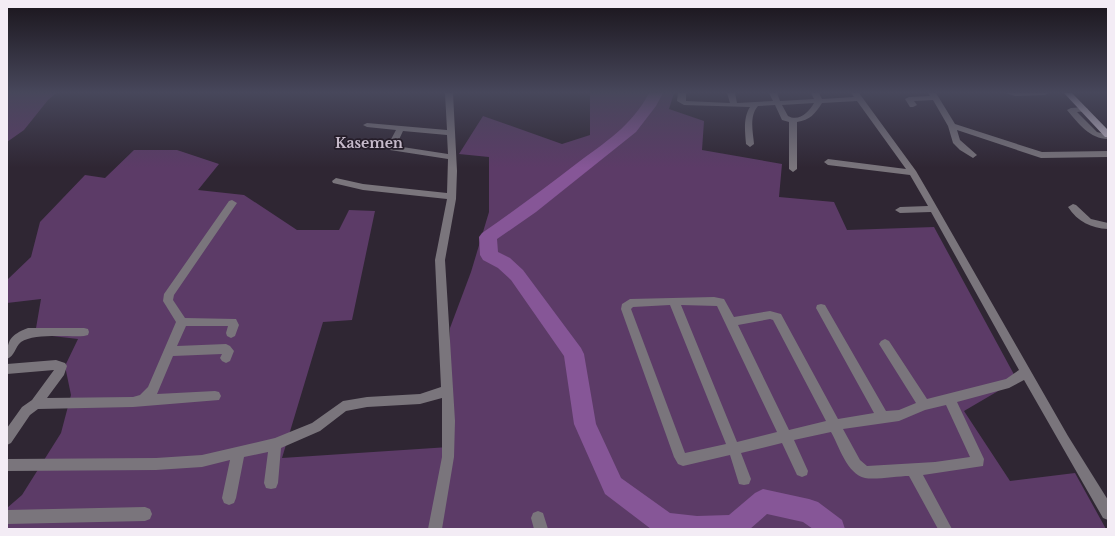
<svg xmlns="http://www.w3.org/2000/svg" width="1115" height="536" font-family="'Libre Baskerville',serif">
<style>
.green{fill:#5c3b67}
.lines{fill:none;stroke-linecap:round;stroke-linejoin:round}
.river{fill:#865697;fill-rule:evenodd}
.minor{fill:#7a757c;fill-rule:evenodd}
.major{fill:#cbc1cf;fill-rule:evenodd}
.labels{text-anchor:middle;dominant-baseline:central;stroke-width:3.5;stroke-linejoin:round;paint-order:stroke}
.quarter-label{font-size:14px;font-weight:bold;fill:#c6baca;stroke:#251d29}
</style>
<rect width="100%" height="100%" fill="#2f2633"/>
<!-- green -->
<g class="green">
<path d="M 7,93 L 56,93 L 48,100 L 24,130 L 7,142 Z"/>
<path d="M 590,93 L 674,93 L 669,109 L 704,121 L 702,150 L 782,164 L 779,197 L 834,202 L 847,230 L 934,227 L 1017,380 L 964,411 L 1010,481 L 1075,473 L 1106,529 L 7,529 L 7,508 L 22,495 L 61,433 L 71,395 L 65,366 L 78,339 L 35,334 L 41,299 L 7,303 L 7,280 L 31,257 L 40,222 L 85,175 L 105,178 L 134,150 L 177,150 L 219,164 L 198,190 L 244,195 L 297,230 L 339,230 L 349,210 L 375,211 L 352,320 L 323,322 L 282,458 L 449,447 L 450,328 L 471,272 L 489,212 L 489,157 L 459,154 L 483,116 L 562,144 L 590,135 Z"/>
</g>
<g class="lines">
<!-- river -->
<path class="river" d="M 649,93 L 663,93 L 656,106 L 636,132 L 536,212 L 497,239 L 498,252 L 510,258 L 523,270 L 581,348 L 584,354 L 596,424 L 621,478 L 670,513 L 697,516 L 729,515 L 755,493 L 763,489 L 809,499 L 818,502 L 842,520 L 845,529 L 813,529 L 803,522 L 767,514 L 750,529 L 651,529 L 605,494 L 574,424 L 564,356 L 511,280 L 498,268 L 483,260 L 480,255 L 479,237 L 482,233 C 514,211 545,188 576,164 C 605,142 631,127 649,93 Z"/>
<!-- minor -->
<g class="minor">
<path d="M 445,93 L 453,93 L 457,171 L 456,199 L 445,260 L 455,421 L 454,457 L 442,529 L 428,529 L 442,457 L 442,398 L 420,404 L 367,407 L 346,411 L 320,431 L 281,448 L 278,483 L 276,488 L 271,489 L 266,488 L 264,483 L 268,452 L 244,457 L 236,498 L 234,503 L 229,505 L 224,503 L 222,498 L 230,460 L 202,467 L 156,470 L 7,471 L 7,459 L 156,458 L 202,455 L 275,438 L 312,423 L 343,401 L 367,397 L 420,394 L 441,387 L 435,260 L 447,199 L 363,190 L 333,183 L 332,181 L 336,178 L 363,184 L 447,193 L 448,159 L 390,150 L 388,145 L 396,130 L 367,127 L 363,125 L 367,123 L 447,130 ZM 403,131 L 447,135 L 448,154 L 396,146 Z"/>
<path d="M 678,93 L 686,93 L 686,101 L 730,103 L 727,93 L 735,93 L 737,103 L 773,101 L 769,93 L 777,93 L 780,101 L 814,99 L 811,93 L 819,93 L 822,99 L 854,97 L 851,93 L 859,93 L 916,171 L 930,195 L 1068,436 L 1108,500 L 1108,520 L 1103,518 L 1024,380 L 1009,388 L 957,402 L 984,459 L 983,466 L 923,475 L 952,529 L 938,529 L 909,476 C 898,476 875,480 865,478 C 847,474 839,446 831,432 L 794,440 L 808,471 L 807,475 L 802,477 L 797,475 L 782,443 L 741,453 L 751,479 L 749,484 L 744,485 L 739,484 L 730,455 L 683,466 L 678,464 L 674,457 L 621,309 L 622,304 L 630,299 L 714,297 L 724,299 L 734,317 L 770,311 L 781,314 L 838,419 L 874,413 L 816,308 L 817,305 L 821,304 L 825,305 L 886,411 L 899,410 L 916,403 L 879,344 L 881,341 L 885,339 L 889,341 L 927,399 L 1006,379 L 1019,370 L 931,212 L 900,213 L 895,210 L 900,207 L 928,206 L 910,175 L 828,165 L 824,162 L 828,159 L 906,169 L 857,101 L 822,103 C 815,114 810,120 797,122 L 797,169 L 793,172 L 789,169 L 789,122 L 782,120 L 775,105 L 758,106 C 749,116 753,132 754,144 L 750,147 L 746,144 C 745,131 743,118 750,107 L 684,105 L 677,101 ZM 814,103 C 809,112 799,122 788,116 L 782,105 ZM 670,305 L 726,444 L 685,453 L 631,309 L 633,307 ZM 681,305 L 717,306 L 777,432 L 737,442 ZM 770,319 L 773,320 L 826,421 L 789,430 L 738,325 ZM 946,405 L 970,457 L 935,462 L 867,466 L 860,460 L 843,429 L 899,421 L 925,410 Z"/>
<path d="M 928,93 L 936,93 L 955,124 L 1042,152 L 1108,151 L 1108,157 L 1041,158 L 957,130 L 960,140 L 977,155 L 973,158 L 960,150 L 953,143 L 948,126 L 933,100 L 914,101 L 917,105 L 913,107 L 910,107 L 905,99 L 909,97 L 930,96 Z"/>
<path d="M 1006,93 L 1049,93 L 1045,95 L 1015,96 Z"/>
<path d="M 1084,107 L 1088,109 L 1087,111 L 1077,112 L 1097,132 L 1108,135 L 1108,139 C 1090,139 1078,123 1067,110 L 1071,108 Z"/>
<path d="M 232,200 L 237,203 L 174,295 L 173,300 L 185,318 L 236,319 L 239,325 L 235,336 L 231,338 L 227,336 L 226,333 L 228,326 L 186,326 L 177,346 L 226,344 L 230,346 L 234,351 L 230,361 L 226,363 L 222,361 L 220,358 L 222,354 L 173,356 L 157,394 L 215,391 L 219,392 L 221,396 L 219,400 L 133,407 L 38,409 L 30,415 L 11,443 L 7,445 L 7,428 L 22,407 L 32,400 L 54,370 L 7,374 L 7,364 L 56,360 L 65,363 L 67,366 L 64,375 L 47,398 L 133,397 L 140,395 L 148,387 L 176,322 L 163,301 L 164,294 L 229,201 Z"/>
<path d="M 1073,204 L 1076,205 L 1091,219 L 1108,223 L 1108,229 C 1091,228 1078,222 1068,207 Z"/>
<path d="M 28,328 L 84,328 L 88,329 L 89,332 L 88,335 L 84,336 C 68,337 34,333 21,342 C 15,347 15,356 7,359 C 7,340 10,335 28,328 Z"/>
<path d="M 145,507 L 150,509 L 152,514 L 150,519 L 145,521 L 7,524 L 7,510 Z"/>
<path d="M 538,511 L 543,513 L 548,529 L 534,529 L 531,518 L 533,513 Z"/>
</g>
<!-- major -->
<path class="major" d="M 1064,93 L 1072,93 L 1108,130 L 1108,137 L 1105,137 Z"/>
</g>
<!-- sky -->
<linearGradient id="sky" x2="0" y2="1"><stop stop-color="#1a151c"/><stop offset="0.55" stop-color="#47475b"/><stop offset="1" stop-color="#47475b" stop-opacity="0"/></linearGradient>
<rect width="1115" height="168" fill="url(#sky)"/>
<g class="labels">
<!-- quarter labels -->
<g class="quarter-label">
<text x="369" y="143">Kasemen</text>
</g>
</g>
<!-- border -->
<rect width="1115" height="536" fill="none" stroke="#f3ecf5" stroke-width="16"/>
</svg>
